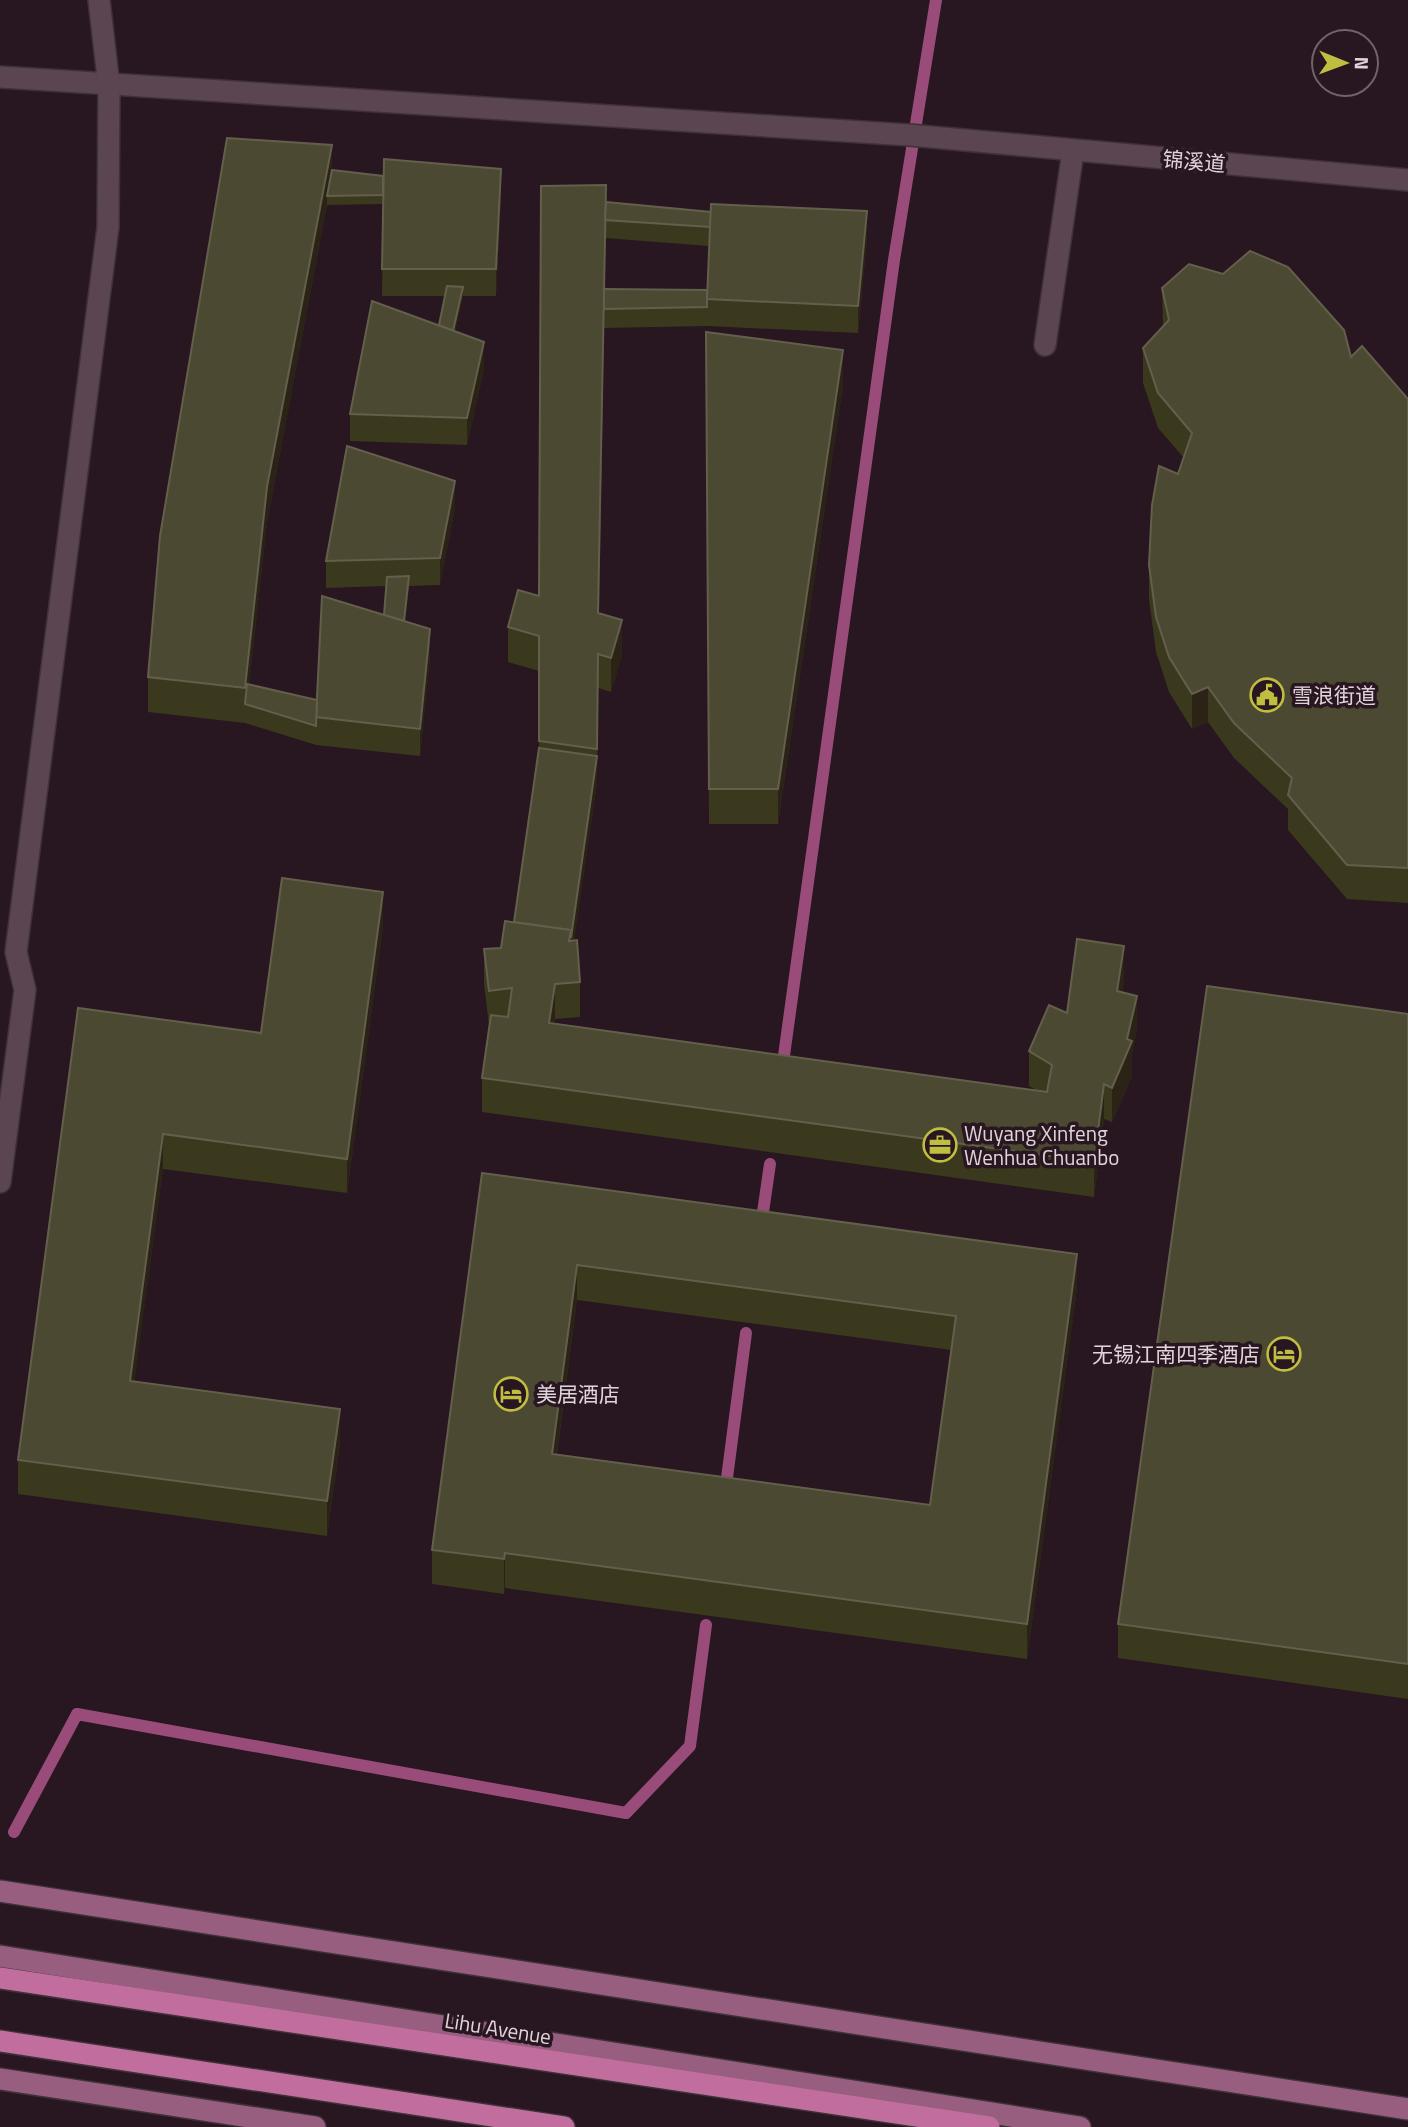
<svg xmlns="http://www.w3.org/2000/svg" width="1408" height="2127" font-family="'Titillium Web','Noto Sans SC',sans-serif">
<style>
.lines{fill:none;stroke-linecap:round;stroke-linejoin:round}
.stream{stroke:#994c7a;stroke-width:12}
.minor-casing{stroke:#3e3138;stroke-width:24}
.major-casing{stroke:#3e3138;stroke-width:24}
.highway-casing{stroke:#3e3138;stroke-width:24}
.minor{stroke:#5a4550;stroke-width:21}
.major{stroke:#985e7f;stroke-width:21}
.highway{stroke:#c16e9e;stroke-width:21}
.wall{fill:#3a391d;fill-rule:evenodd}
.shaded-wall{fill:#2b2416}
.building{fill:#4b4932;stroke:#635f4c;stroke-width:2;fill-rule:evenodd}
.labels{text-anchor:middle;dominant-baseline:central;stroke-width:7;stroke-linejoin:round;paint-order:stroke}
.street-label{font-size:21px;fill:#e0d3da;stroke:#281620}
.poi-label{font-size:21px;fill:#e0d3da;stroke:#281620;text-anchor:start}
</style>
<rect width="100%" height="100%" fill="#281620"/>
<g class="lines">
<!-- stream -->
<g class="stream">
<path d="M 782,1070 L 894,260 L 936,0"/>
<path d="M 761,1226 L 770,1164"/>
<path d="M 725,1493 L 746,1333"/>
<path d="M 14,1832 L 77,1714 L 626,1813 L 690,1746 L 706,1625"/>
</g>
<defs>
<g id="minor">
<path d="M 0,77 L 909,135 L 1408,180"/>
<path d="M 1045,345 L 1073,151"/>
<path d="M 0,1182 L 25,990 L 16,952 L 108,227 L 109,86 L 99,0"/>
</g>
<g id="major">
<path d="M 0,1891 L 1408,2109"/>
<path d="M 0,1956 L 1080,2127"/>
<path d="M 0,2079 L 315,2127"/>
</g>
<g id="highway">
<path d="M 0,1978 L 989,2127"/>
<path d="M 0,2041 L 564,2127"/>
</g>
</defs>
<!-- minor casing -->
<use href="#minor" class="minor-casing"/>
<!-- major casing -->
<use href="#major" class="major-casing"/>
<!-- highway casing -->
<use href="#highway" class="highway-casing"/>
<!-- minor -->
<use href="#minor" class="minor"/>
<!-- major -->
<use href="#major" class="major"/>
<!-- highway -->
<use href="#highway" class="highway"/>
</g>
<!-- wall -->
<g class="wall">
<path d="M 332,170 L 501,196 L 496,296 L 463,296 L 455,331 L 484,369 L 467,445 L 350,441 L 350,414 L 439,325 L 445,296 L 382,296 L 383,204 L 327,205 L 267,522 L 249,685 L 317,700 L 384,615 L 386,586 L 326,588 L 326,561 L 455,508 L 440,585 L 409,586 L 405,621 L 430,656 L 420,756 L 316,745 L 245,723 L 148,712 L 148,677 Z"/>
<path d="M 606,202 L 867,238 L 858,333 L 707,326 L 604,328 L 599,614 L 622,655 L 611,692 L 598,688 L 597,783 L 574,940 L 580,982 L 580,1017 L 555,1019 L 554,1023 L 1036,1090 L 1029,1086 L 1029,1051 L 1067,1013 L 1124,980 L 1122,992 L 1137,1030 L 1132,1053 L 1132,1076 L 1112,1122 L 1104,1119 L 1094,1197 L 482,1112 L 482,1078 L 489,1025 L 484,984 L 484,949 L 501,948 L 514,922 L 539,749 L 539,671 L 508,662 L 508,627 L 539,596 ZM 605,238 L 709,246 L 707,290 L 605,289 Z"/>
<path d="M 1162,288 L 1351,357 L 1408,399 L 1408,903 L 1347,899 L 1288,830 L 1288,809 L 1234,758 L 1208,722 L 1192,729 L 1169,692 L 1156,652 L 1149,599 L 1149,565 L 1184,458 L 1158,428 L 1143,383 L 1143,348 L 1163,326 Z"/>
<path d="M 706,332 L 843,385 L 778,824 L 709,824 Z"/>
<path d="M 383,927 L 347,1193 L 163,1169 L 134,1382 L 340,1444 L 327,1536 L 18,1494 L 18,1460 L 78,1008 L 261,1033 Z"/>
<path d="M 1408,1014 L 1408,1699 L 1118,1658 L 1118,1624 Z"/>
<path d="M 482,1173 L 1077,1288 L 1027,1659 L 505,1588 L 504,1594 L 432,1584 L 432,1550 ZM 577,1300 L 951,1350 L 930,1505 L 557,1454 Z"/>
</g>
<!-- shaded-wall -->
<g class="shaded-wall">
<path d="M 332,145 L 332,180 L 327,196 L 327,205 L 267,522 L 247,705 L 245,704 L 245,723 L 245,688 L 267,487 Z"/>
<path d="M 501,169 L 501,196 L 496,296 L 496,269 Z"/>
<path d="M 606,185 L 606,220 L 598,648 L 598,613 Z"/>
<path d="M 867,211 L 867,238 L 858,333 L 858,306 Z"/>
<path d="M 463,287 L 463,296 L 449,356 L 449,347 Z"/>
<path d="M 484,342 L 484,369 L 467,445 L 467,418 Z"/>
<path d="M 843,350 L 843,385 L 778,824 L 778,789 Z"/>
<path d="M 455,481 L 455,508 L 440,585 L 440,558 Z"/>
<path d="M 409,576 L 409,586 L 402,648 L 402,638 Z"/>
<path d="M 622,620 L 622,655 L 611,692 L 611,658 Z"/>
<path d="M 430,629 L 430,656 L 420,756 L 420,729 Z"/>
<path d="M 598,654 L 597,783 L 569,976 L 569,941 L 597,757 Z"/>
<path d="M 1208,687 L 1208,722 L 1192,729 L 1192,694 Z"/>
<path d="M 383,892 L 383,927 L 347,1193 L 347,1159 Z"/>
<path d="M 1124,946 L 1124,980 L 1117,1026 L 1117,991 Z"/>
<path d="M 555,984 L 555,1019 L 549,1057 L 549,1023 Z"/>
<path d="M 1137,996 L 1137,1030 L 1132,1053 L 1132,1076 L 1112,1122 L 1112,1088 L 1127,1039 Z"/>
<path d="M 1104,1084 L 1104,1119 L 1094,1197 L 1094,1162 Z"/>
<path d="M 163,1134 L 163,1169 L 130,1416 L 130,1381 Z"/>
<path d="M 1077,1254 L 1077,1288 L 1027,1659 L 1027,1624 Z"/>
<path d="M 577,1265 L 577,1300 L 552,1489 L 552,1454 Z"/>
<path d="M 340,1409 L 340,1444 L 327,1536 L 327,1501 Z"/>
<path d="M 505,1553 L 505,1588 L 504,1594 L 504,1559 Z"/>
</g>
<!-- building -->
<g class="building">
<path d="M 227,138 L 332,145 L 267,487 L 245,688 L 148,677 L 160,536 Z"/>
<path d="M 384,159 L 501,169 L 496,269 L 382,269 Z"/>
<path d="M 332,170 L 383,176 L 383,195 L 327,196 Z"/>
<path d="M 606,185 L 598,613 L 622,620 L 611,658 L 598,654 L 597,749 L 539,741 L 539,636 L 508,627 L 518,590 L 539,596 L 541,186 Z"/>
<path d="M 606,202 L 711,212 L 710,227 L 605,220 Z"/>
<path d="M 711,204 L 867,211 L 858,306 L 707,299 Z"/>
<path d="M 1250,251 L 1288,267 L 1344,330 L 1351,357 L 1362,346 L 1408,399 L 1408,868 L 1347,865 L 1288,795 L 1292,778 L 1234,723 L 1208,687 L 1192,694 L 1169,657 L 1156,617 L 1149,565 L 1152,505 L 1159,466 L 1178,474 L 1192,433 L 1158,393 L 1143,348 L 1169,320 L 1162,288 L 1189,264 L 1223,274 Z"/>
<path d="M 447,286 L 463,287 L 453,331 L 439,325 Z"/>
<path d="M 604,289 L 707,290 L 707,307 L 604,309 Z"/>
<path d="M 372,301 L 484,342 L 467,418 L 350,414 Z"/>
<path d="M 706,332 L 843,350 L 778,789 L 709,789 Z"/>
<path d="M 347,446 L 455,481 L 440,558 L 326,561 Z"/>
<path d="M 409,576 L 404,621 L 384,615 L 387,577 Z"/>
<path d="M 322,596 L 430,629 L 420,729 L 316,717 Z"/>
<path d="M 247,684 L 317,700 L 316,726 L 245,704 Z"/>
<path d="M 539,748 L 597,756 L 571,938 L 571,930 L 514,922 Z"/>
<path d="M 282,878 L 383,892 L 347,1159 L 163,1134 L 130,1381 L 340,1409 L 327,1501 L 18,1460 L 78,1008 L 261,1033 Z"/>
<path d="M 505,921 L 571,930 L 569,941 L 577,940 L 580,982 L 555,984 L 549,1023 L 1047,1092 L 1052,1065 L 1029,1051 L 1049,1005 L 1067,1013 L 1077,939 L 1124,946 L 1117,991 L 1137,996 L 1127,1039 L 1132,1041 L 1112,1088 L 1104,1084 L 1094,1162 L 482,1078 L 491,1015 L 508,1017 L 512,988 L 489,991 L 484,949 L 501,948 Z"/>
<path d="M 1207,986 L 1408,1014 L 1408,1664 L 1118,1624 Z"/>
<path d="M 482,1173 L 1077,1254 L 1027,1624 L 505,1553 L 504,1559 L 432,1550 ZM 577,1265 L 956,1316 L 930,1505 L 552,1454 Z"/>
</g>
<!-- icons -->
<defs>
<symbol id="civic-ring" viewBox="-11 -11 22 22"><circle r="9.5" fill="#281620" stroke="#c0be40" stroke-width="1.5"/><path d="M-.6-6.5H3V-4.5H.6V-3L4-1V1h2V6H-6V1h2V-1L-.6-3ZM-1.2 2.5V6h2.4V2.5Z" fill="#c0be40"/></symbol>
<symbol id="office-ring" viewBox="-11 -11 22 22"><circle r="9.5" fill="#281620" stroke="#c0be40" stroke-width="1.5"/><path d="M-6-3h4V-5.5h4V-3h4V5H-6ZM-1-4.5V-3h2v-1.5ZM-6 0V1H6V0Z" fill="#c0be40"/></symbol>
<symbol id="hotel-ring" viewBox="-11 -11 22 22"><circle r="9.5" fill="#281620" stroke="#c0be40" stroke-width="1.5"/><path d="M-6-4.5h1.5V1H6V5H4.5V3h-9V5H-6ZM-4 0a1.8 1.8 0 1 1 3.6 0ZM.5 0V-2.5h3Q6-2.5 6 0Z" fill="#c0be40"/></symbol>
</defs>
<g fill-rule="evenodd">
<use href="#civic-ring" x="1248" y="676" width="38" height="38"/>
<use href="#office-ring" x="921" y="1126" width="38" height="38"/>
<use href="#hotel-ring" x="1265" y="1335" width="38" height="38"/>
<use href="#hotel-ring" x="492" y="1375" width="38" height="38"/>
</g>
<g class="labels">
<!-- street labels -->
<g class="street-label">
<text transform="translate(1194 161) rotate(5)">锦溪道</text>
<text transform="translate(498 2028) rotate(9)">Lihu Avenue</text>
</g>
<!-- poi labels -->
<g class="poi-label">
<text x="1292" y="695">雪浪街道</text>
<text x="964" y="1133">Wuyang Xinfeng<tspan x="964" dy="24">Wenhua Chuanbo</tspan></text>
<text x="1260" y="1354" text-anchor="end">无锡江南四季酒店</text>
<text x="536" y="1394">美居酒店</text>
</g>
</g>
<!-- north arrow -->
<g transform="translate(1345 63) rotate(91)"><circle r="33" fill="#281620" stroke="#72626a" stroke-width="2"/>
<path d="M0-5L12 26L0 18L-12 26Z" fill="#c0be40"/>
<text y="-10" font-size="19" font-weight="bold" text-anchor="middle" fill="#e0d3da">N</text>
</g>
</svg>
